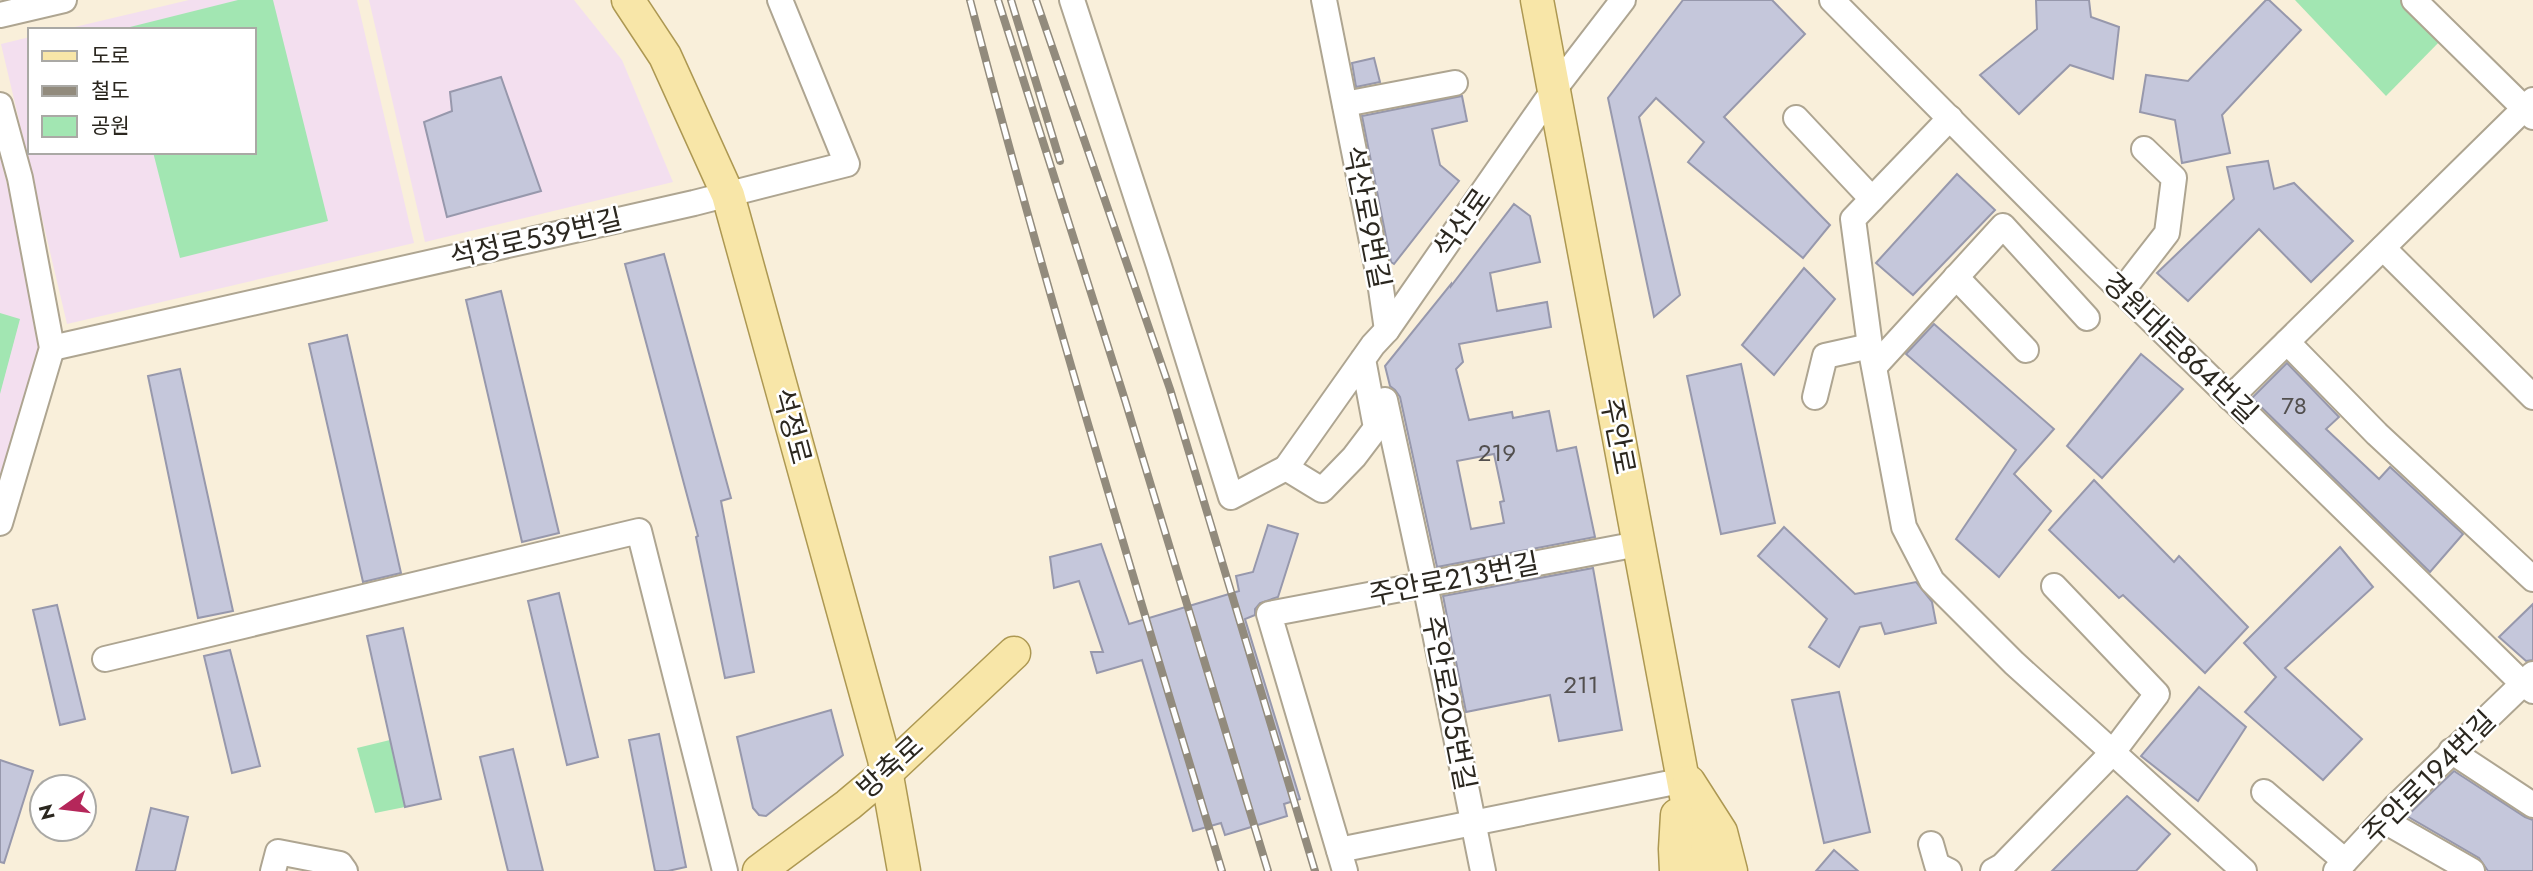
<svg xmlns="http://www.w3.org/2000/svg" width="2533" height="871" font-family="Jost,'Noto Sans KR',sans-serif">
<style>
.education{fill:#f3dfef}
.green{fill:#a2e6b2}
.building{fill:#c5c7db;stroke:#9798ac;stroke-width:2;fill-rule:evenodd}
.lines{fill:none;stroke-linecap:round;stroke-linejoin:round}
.minor-casing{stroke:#aea591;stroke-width:28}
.major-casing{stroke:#ad9852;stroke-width:35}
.minor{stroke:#fff;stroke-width:24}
.major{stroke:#f8e6a8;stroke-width:32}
.rail-casing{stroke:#928b7d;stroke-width:8}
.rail{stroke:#fff;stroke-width:5;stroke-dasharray:16;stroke-linecap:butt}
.labels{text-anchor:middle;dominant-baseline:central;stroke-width:5;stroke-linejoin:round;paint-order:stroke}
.number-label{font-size:24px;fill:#524f4e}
.street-label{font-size:28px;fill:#2b271f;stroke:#fff}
</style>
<rect width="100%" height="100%" fill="#f9efda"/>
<!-- education -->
<g class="education">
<path d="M 189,0 L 357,0 L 414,243 L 67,324 L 1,44 L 30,37 L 30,152 L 254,152 L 254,30 L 62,30 Z"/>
<path d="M 369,0 L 574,0 L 622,60 L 673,182 L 425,242 Z"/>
<path d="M 0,157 L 46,330 L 0,481 Z"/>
</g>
<!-- green -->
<g class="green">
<path d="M 238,0 L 273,0 L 328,221 L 180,258 L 153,152 L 254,152 L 254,30 L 122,29 Z"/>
<path d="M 2295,0 L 2404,0 L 2444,37 L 2386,96 Z"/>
<path d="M 0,313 L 20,319 L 0,394 Z"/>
<path d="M 390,740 L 405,807 L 375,813 L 357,748 Z"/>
</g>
<!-- building -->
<g class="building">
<path d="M 1683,0 L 1772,0 L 1805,34 L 1724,117 L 1830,225 L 1803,258 L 1688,162 L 1704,142 L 1656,98 L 1639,117 L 1680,295 L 1654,317 L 1608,98 Z"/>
<path d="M 2036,0 L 2089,0 L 2091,17 L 2119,27 L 2113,79 L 2070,65 L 2019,114 L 1980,75 L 2037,29 Z"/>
<path d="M 2266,0 L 2269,0 L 2301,30 L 2222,115 L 2230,153 L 2182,163 L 2175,120 L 2140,112 L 2146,75 L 2188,81 Z"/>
<path d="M 1374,58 L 1380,82 L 1356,87 L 1352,63 Z"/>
<path d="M 501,77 L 541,191 L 447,217 L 424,122 L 452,111 L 450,92 Z"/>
<path d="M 1462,96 L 1467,121 L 1432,129 L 1440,165 L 1459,181 L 1394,264 L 1391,262 L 1362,116 Z"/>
<path d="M 2268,161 L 2274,189 L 2294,183 L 2353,241 L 2311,282 L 2259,229 L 2188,301 L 2157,273 L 2234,199 L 2227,167 Z"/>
<path d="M 1957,174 L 1995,210 L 1913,295 L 1876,263 Z"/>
<path d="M 1514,204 L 1530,216 L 1540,262 L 1490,273 L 1497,311 L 1547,302 L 1551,327 L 1459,344 L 1463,362 L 1456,369 L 1469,420 L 1512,412 L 1513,418 L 1549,411 L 1557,451 L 1576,447 L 1595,537 L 1437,567 L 1400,397 L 1395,390 L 1390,386 L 1385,366 L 1451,284 L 1451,286 ZM 1494,454 L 1504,501 L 1500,502 L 1504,523 L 1471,529 L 1457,461 Z"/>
<path d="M 664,254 L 731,498 L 721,501 L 754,672 L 725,678 L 696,537 L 698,536 L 625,264 Z"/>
<path d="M 1804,268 L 1835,299 L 1774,375 L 1742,345 Z"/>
<path d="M 501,291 L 559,533 L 522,542 L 466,300 Z"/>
<path d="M 1934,324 L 2054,429 L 2014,474 L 2051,511 L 1999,577 L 1956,539 L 2016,450 L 1906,354 Z"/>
<path d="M 347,335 L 401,573 L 363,582 L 309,344 Z"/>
<path d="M 2141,354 L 2183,389 L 2102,478 L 2067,446 Z"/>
<path d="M 2287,363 L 2339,417 L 2326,429 L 2379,479 L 2390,467 L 2463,534 L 2430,572 L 2252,398 Z"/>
<path d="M 1741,364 L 1775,523 L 1721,534 L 1687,376 Z"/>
<path d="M 180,369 L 233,611 L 198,618 L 148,376 Z"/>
<path d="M 2094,480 L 2174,562 L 2179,556 L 2248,627 L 2205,673 L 2123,595 L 2119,598 L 2049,530 Z"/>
<path d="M 1268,525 L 1298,534 L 1278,597 L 1260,603 L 1255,609 L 1255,615 L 1245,619 L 1300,799 L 1284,804 L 1287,816 L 1225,835 L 1221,823 L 1193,831 L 1142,660 L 1097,673 L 1091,652 L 1103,652 L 1079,581 L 1054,588 L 1050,557 L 1101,544 L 1129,624 L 1239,591 L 1236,576 L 1253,572 Z"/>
<path d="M 1784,527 L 1855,594 L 1916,582 L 1932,602 L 1936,623 L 1885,634 L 1881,623 L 1860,627 L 1839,667 L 1809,647 L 1827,619 L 1758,556 Z"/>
<path d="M 2340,547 L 2373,587 L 2285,668 L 2362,739 L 2323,780 L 2245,712 L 2276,677 L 2244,643 Z"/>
<path d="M 1593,568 L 1622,730 L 1559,741 L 1550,695 L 1466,712 L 1443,596 Z"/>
<path d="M 559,593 L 598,757 L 567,765 L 528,601 Z"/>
<path d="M 2533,604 L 2533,660 L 2526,661 L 2499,637 Z"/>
<path d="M 57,605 L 85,719 L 60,725 L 33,610 Z"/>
<path d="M 403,628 L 441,799 L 405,807 L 367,636 Z"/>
<path d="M 230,650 L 260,766 L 232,773 L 204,656 Z"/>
<path d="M 2199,687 L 2246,727 L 2198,801 L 2141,756 Z"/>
<path d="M 1839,692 L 1870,832 L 1824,843 L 1792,700 Z"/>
<path d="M 831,710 L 843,755 L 766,816 L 759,815 L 753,808 L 737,737 Z"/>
<path d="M 659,734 L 686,867 L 668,871 L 655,871 L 629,740 Z"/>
<path d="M 513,749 L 543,871 L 508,871 L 480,757 Z"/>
<path d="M 0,760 L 33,771 L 4,863 L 0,862 Z"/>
<path d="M 2454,771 L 2525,817 L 2533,820 L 2533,871 L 2488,871 L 2479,858 L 2407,816 Z"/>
<path d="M 2127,796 L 2170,834 L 2136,871 L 2052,871 Z"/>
<path d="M 151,808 L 188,817 L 175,871 L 136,871 Z"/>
<path d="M 1834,850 L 1858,871 L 1816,871 Z"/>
</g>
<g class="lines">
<defs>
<g id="minor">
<path d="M 1072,0 L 1159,266 L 1231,497 L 1286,468"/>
<path d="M 1324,0 L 1380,282 L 1387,330"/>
<path d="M 1832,0 L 2096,266 L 2523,684 L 2533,691"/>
<path d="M 2414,0 L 2533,117"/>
<path d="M 0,15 L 64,0"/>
<path d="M 1345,104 L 1455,83"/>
<path d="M 0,105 L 20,178 L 52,348 L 0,523"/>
<path d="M 1796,118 L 1872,199"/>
<path d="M 1950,118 L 1853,219 L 1870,346 L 1904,527 L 1932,581 L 2014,663 L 2244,871"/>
<path d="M 2383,248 L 2533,397"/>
<path d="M 1956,277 L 2026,350"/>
<path d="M 2122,291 L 2167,233 L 2174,178 L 2144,149"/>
<path d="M 2287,342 L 2377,434 L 2533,579"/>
<path d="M 52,348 L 694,203 L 847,164 L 780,0"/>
<path d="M 1363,359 L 1376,428 L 1354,457 L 1322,490 L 1286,468 L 1373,345 L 1387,330 L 1553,91 L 1623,0"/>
<path d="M 1875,366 L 2003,226 L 2087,318"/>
<path d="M 1815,397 L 1825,356 L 1870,346"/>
<path d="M 2230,398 L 2533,100"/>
<path d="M 1385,400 L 1425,584 L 1483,871"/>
<path d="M 105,659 L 639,531 L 725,871"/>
<path d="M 2451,751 L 2533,805"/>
<path d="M 2264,792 L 2345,861"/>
<path d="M 2383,820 L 2472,871"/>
<path d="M 1931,844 L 1937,865 L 1949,871"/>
<path d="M 1339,850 L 1680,781"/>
<path d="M 273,871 L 278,852 L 340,864 L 345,871"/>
<path d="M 1345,871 L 1269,614 L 1638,544"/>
<path d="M 1993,871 L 2002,866 L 2113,752 L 2157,694 L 2054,586"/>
<path d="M 2336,871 L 2396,806 L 2533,674"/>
</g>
<g id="major">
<path d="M 628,0 L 665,56 L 728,195 L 884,759 L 904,871"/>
<path d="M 1537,0 L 1700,871"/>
<path d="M 1689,782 L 1721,832 L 1731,871"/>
<path d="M 759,871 L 848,805 L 886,773 L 1014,653"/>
<path d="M 1676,871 L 1675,849 L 1677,815"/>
</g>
</defs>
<!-- minor casing -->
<use href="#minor" class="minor-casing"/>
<!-- major casing -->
<use href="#major" class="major-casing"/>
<!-- minor -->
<use href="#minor" class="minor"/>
<!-- major -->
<use href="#major" class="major"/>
<defs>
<g id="rail">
<path d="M 970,0 C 1046,293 1135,582 1222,871"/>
<path d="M 998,0 L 1125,400 L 1268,871"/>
<path d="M 1011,0 L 1060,161"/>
<path d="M 1036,0 L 1170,389 L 1315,871"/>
</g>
</defs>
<!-- rail casing -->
<use href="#rail" class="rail-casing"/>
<!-- rail -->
<use href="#rail" class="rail"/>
</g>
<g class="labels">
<!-- number labels -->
<g class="number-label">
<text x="2294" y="405">78</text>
<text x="1497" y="452">219</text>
<text x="1581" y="684">211</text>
</g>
<!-- street labels -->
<g class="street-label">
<text transform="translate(1367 217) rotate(79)">석산로9번길</text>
<text transform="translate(1462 223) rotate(-55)">석산로</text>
<text transform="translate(536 238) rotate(-13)">석정로539번길</text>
<text transform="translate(2180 348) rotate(44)">경원대로864번길</text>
<text transform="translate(792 426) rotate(75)">석정로</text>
<text transform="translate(1618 436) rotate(79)">주안로</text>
<text transform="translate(1454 579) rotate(-11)">주안로213번길</text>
<text transform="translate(1449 703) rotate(79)">주안로205번길</text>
<text transform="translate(890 767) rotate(-42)">방축로</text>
<text transform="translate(2429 777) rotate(-45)">주안로194번길</text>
</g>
</g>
<!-- legend -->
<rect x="28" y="28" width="228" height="126" fill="#ffffff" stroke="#aaa9a5" stroke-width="2"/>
<rect x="42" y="51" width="35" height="10" fill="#f8e6a8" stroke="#aaa9a5" stroke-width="2"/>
<text x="91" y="63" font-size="21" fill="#2b271f">도로</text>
<rect x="42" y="86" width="35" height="10" fill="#928b7d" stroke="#aaa9a5" stroke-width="2"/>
<text x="91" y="98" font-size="21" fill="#2b271f">철도</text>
<rect x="42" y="116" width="35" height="21" fill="#a2e6b2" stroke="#aaa9a5" stroke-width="2"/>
<text x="91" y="133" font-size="21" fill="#2b271f">공원</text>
<!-- north arrow -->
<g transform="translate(63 808) rotate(256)"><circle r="33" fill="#ffffff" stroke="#aaa9a5" stroke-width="2"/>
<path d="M0-5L12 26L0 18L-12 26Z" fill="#b5275a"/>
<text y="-10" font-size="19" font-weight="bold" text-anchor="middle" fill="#2b271f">N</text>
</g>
</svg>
